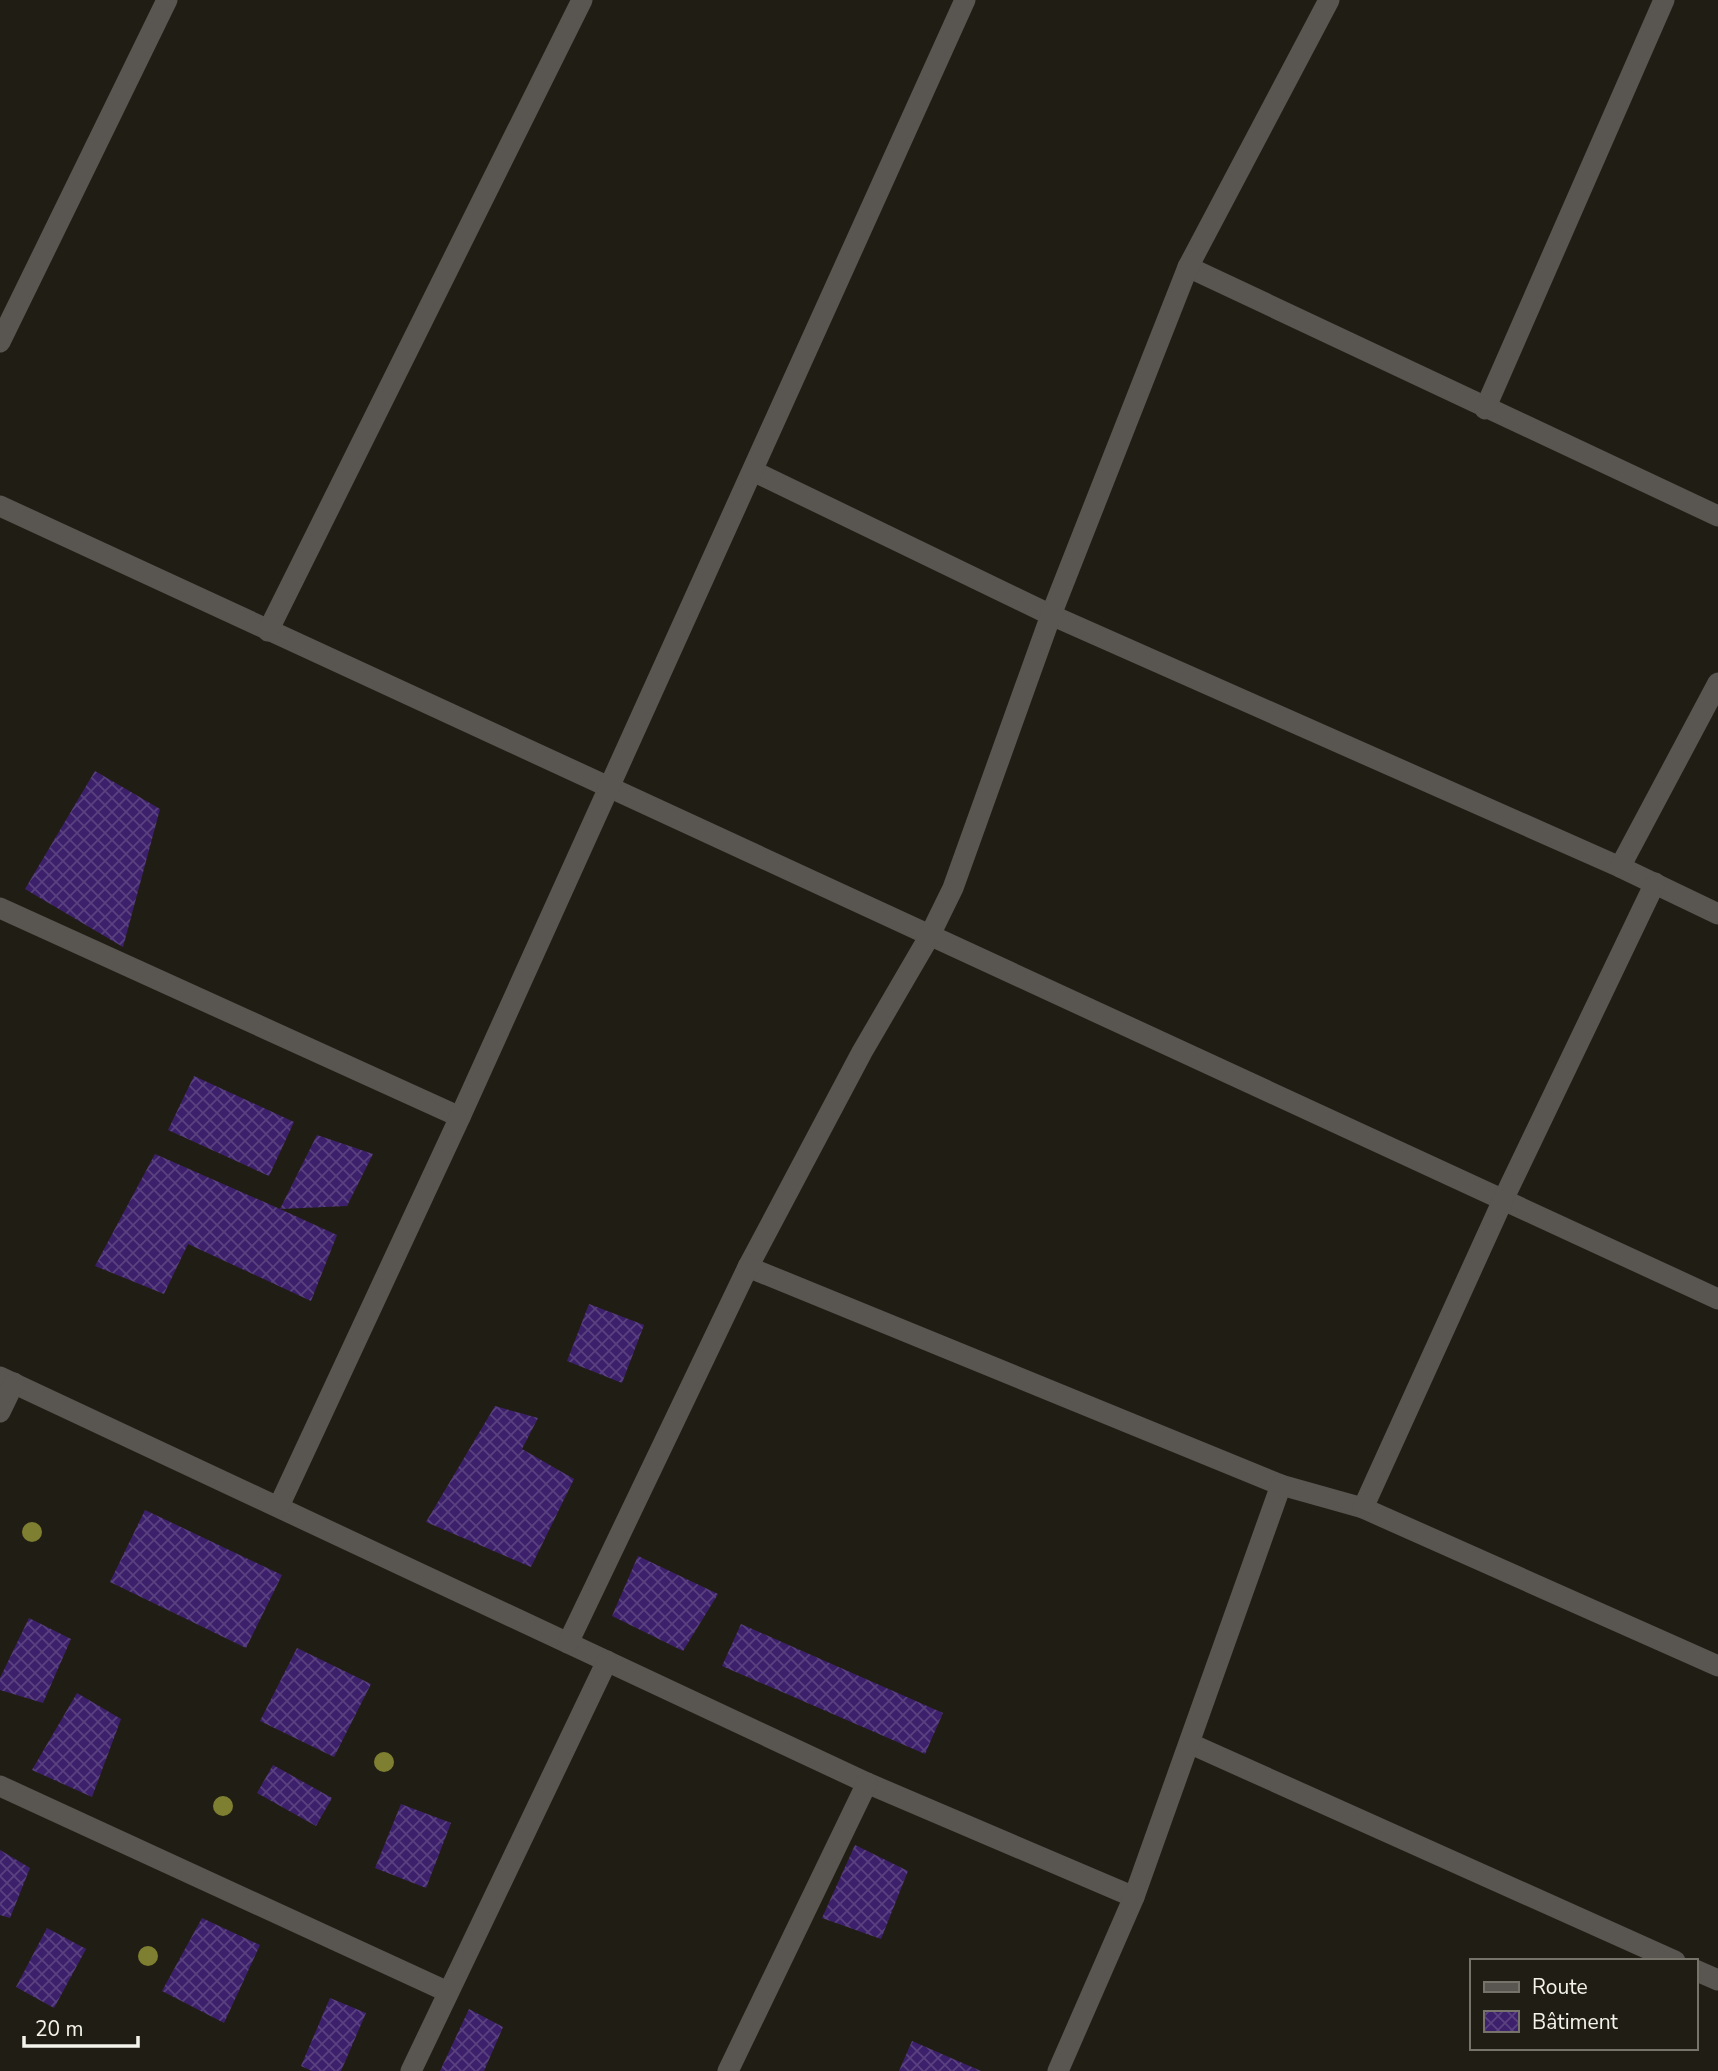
<svg xmlns="http://www.w3.org/2000/svg" width="1718" height="2071" font-family="'Nunito Sans',sans-serif">
<style>
.building{fill:url(#building-cross-hatch)}
.lines{fill:none;stroke-linecap:round;stroke-linejoin:round}
.street{stroke:#595551;stroke-width:21}
.tree{fill:#7e7f31}
</style>
<defs>
<pattern id="building-cross-hatch" width="8" height="8" patternUnits="userSpaceOnUse" patternTransform="scale(1.75)"><rect width="8" height="8" fill="#3d206b"/><path d="M0 0l8 8M0 8l8-8" fill="none" stroke="#5a4180"/></pattern>
</defs>
<rect width="100%" height="100%" fill="#201e14"/>
<!-- building -->
<g class="building">
<path d="M 95,771 L 160,809 L 123,947 L 25,889 Z"/>
<path d="M 194,1076 L 294,1122 L 269,1176 L 168,1130 Z"/>
<path d="M 317,1135 L 373,1154 L 347,1206 L 280,1209 L 337,1235 L 311,1301 L 188,1244 L 164,1294 L 95,1266 L 155,1154 L 280,1209 Z"/>
<path d="M 589,1304 L 644,1325 L 622,1383 L 567,1361 Z"/>
<path d="M 495,1406 L 538,1418 L 522,1449 L 574,1479 L 531,1567 L 426,1522 Z"/>
<path d="M 145,1510 L 282,1575 L 246,1648 L 110,1582 Z"/>
<path d="M 638,1556 L 718,1594 L 683,1651 L 612,1616 Z"/>
<path d="M 29,1618 L 71,1639 L 43,1703 L 0,1690 L 0,1678 Z"/>
<path d="M 741,1624 L 943,1713 L 925,1754 L 722,1666 Z"/>
<path d="M 297,1648 L 371,1684 L 334,1757 L 260,1721 Z"/>
<path d="M 77,1693 L 121,1719 L 92,1797 L 32,1770 Z"/>
<path d="M 273,1765 L 332,1798 L 316,1826 L 257,1793 Z"/>
<path d="M 401,1804 L 451,1823 L 426,1888 L 375,1868 Z"/>
<path d="M 855,1845 L 908,1871 L 881,1939 L 822,1918 Z"/>
<path d="M 0,1850 L 30,1868 L 10,1918 L 0,1915 Z"/>
<path d="M 202,1918 L 260,1945 L 224,2023 L 162,1991 Z"/>
<path d="M 47,1928 L 86,1949 L 54,2008 L 16,1987 Z"/>
<path d="M 330,1998 L 366,2013 L 341,2071 L 312,2071 L 301,2066 Z"/>
<path d="M 469,2009 L 503,2027 L 484,2071 L 440,2071 Z"/>
<path d="M 912,2041 L 981,2071 L 899,2071 Z"/>
</g>
<g class="lines">
<!-- street -->
<g class="street">
<path d="M 1188,267 L 1718,516"/>
<path d="M 0,342 L 167,0"/>
<path d="M 1485,409 L 1664,0"/>
<path d="M 753,471 L 1051,615 L 1620,867 L 1718,914"/>
<path d="M 0,506 L 1718,1299"/>
<path d="M 268,631 L 582,0"/>
<path d="M 1620,867 L 1718,683"/>
<path d="M 0,908 L 460,1117"/>
<path d="M 748,1267 L 1281,1485 L 1363,1508 L 1718,1666"/>
<path d="M 0,1377 L 867,1783 L 1134,1897"/>
<path d="M 0,1412 L 14,1383"/>
<path d="M 279,1506 L 460,1117 L 965,0"/>
<path d="M 1363,1508 L 1503,1200 L 1655,883"/>
<path d="M 568,1643 L 748,1267 L 862,1052 L 929,937 L 953,888 L 1051,615 L 1188,267 L 1329,0"/>
<path d="M 1191,1744 L 1675,1961"/>
<path d="M 0,1786 L 448,1992"/>
<path d="M 1695,1970 L 1718,1980"/>
<path d="M 411,2071 L 607,1661"/>
<path d="M 728,2071 L 867,1783"/>
<path d="M 1058,2071 L 1134,1897 L 1281,1485"/>
</g>
</g>
<!-- trees -->
<g class="tree">
<circle cx="32" cy="1532" r="10"/>
<circle cx="384" cy="1762" r="10"/>
<circle cx="223" cy="1806" r="10"/>
<circle cx="148" cy="1956" r="10"/>
</g>
<!-- legend -->
<rect x="1470" y="1959" width="228" height="91" fill="#201e14" stroke="#75736a" stroke-width="2"/>
<rect x="1484" y="1982" width="35" height="10" fill="#595551" stroke="#75736a" stroke-width="2"/>
<text x="1532" y="1994" font-size="21" fill="#f4f3ec">Route</text>
<rect x="1484" y="2011" width="35" height="21" fill="url(#building-cross-hatch)" stroke="#75736a" stroke-width="2"/>
<text x="1532" y="2029" font-size="21" fill="#f4f3ec">Bâtiment</text>
<!-- scale -->
<path d="M24 2036v10h114v-10" fill="none" stroke="#f4f3ec" stroke-width="3.5"/>
<text x="35" y="2036" font-size="21" fill="#f4f3ec" stroke="#201e14" stroke-width="5" paint-order="stroke">20 m</text>
</svg>
